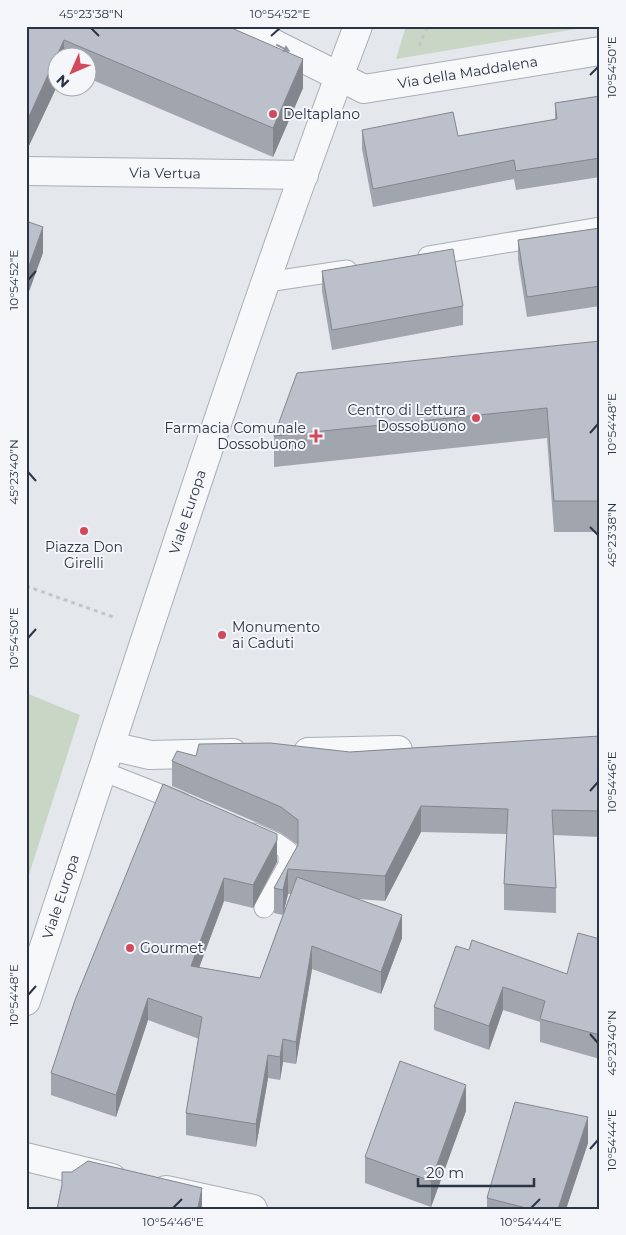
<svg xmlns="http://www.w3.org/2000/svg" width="626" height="1235" font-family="Montserrat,sans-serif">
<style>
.green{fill:#c9d6c5}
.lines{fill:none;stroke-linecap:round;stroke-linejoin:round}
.service-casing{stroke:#a9aeb7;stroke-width:21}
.minor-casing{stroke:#a9aeb7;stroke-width:30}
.tertiary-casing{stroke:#a9aeb7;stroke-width:30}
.path{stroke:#c2c5cb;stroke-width:3;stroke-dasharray:4 4;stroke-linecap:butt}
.service{stroke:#f7f8fa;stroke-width:19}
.minor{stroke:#f7f8fa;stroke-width:28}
.tertiary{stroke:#f7f8fa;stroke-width:28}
.wall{fill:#a1a5ae;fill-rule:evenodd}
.shaded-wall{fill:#83868d}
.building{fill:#bbc0ca;stroke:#83868d}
.oneway{fill:#9196a0}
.ticks{fill:none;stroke:#2b3445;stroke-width:2}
.poi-dot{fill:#d1495b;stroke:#f4f6f9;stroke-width:2}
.labels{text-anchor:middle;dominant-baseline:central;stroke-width:4;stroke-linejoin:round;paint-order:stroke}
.street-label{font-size:14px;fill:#2b3445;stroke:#f4f6f9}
.poi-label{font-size:14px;fill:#2b3445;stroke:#f4f6f9;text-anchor:start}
.neatline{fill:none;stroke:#2b3445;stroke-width:2}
.ticks-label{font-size:12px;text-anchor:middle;fill:#2b3445}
</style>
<rect width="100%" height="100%" fill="#e4e7ec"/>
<!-- green -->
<g class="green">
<path d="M 406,26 L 594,26 L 396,59 Z"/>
<path d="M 26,693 L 80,715 L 26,884 Z"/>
</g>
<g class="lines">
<defs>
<g id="service">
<path d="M 428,256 L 600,227"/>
<path d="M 267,282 L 347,270"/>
<path d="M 102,771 L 183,803"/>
<path d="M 254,833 L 277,843 L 288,851 L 288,865 L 264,908"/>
</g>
<g id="minor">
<path id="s1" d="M 239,26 L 364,89 L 600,51"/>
<path id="s2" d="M 26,171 L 304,175"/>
<path d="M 110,746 L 150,755 L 233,753"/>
<path d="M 308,752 L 398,750"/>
<path d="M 26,1157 L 112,1178"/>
<path d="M 166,1190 L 253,1209"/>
</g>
<g id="tertiary">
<path id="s3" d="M 26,1001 C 135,675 237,347 358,26"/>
</g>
</defs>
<!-- service casing -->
<use href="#service" class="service-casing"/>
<!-- minor casing -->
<use href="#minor" class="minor-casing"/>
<!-- tertiary casing -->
<use href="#tertiary" class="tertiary-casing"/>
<!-- path -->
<g class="path">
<path d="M 419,46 L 428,26"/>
<path d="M 26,586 L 116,618"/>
</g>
<!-- service -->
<use href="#service" class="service"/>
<!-- minor -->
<use href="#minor" class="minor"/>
<!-- tertiary -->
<use href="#tertiary" class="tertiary"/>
</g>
<!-- wall -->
<g class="wall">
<path d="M 26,26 L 303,88 L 273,157 L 88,78 L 88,58 L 58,58 L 58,84 L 26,152 Z"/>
<path d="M 600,96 L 600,177 L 516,190 L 514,179 L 373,207 L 362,149 L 362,130 L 458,136 L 555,120 L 555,103 Z"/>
<path d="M 600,228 L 600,306 L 527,317 L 518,260 L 518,240 Z"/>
<path d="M 322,271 L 463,306 L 463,325 L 332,350 L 322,291 Z"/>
<path d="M 600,341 L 600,532 L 554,532 L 547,438 L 274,467 L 274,436 Z"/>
<path d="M 600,736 L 600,837 L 553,835 L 556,888 L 556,913 L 504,910 L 504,884 L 507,834 L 421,832 L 385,901 L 358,899 L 402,938 L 381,994 L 312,969 L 296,1064 L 283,1062 L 280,1080 L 268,1078 L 256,1147 L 186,1135 L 186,1113 L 199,1039 L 148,1020 L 116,1117 L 51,1095 L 51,1073 L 163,784 L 277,862 L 253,908 L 224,901 L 199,968 L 260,978 L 283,915 L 274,913 L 274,888 L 298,845 L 281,833 L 172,786 L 172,761 L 196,756 L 350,752 ZM 288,894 L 291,894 L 283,914 Z"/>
<path d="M 600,939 L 600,1059 L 540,1042 L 540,1022 L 503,1010 L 489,1050 L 434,1030 L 434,1007 L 469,950 L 567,974 Z"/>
<path d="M 466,1111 L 431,1207 L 365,1183 L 365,1157 Z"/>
<path d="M 588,1143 L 566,1209 L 487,1209 L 487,1198 Z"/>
</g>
<!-- shaded-wall -->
<g class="shaded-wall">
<path d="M 64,40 L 64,58 L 58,58 L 58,84 L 26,152 L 26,123 Z"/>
<path d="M 303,59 L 303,88 L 273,157 L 273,128 Z"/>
<path d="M 43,227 L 43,253 L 26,300 L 26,274 Z"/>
<path d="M 421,806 L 421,832 L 385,901 L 385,876 Z"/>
<path d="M 277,840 L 277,862 L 253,908 L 253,885 Z"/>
<path d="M 288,869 L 288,894 L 283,915 L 283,890 Z"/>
<path d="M 224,878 L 224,901 L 191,989 L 191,966 Z"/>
<path d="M 402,915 L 402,938 L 381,994 L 381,972 Z"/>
<path d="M 312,946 L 312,969 L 296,1064 L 296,1042 Z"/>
<path d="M 503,987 L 503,1010 L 489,1050 L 489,1026 Z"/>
<path d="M 148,998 L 148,1020 L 116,1117 L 116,1095 Z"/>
<path d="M 283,1039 L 283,1062 L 280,1080 L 280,1057 Z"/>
<path d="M 268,1055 L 268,1078 L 256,1147 L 256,1124 Z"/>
<path d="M 466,1085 L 466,1111 L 431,1207 L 431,1181 Z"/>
<path d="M 588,1117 L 588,1143 L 566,1209 L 558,1209 Z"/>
<path d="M 202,1188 L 202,1209 L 198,1207 Z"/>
</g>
<!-- building -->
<g class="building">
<path d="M 26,26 L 227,26 L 303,59 L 273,128 L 64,40 L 26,123 Z"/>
<path d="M 600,96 L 600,158 L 516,171 L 514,160 L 373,189 L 362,130 L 453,112 L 458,136 L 557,119 L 555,103 Z"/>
<path d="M 26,221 L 43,227 L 26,274 Z"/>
<path d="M 600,228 L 600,286 L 527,297 L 518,240 Z"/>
<path d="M 453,249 L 463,306 L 332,330 L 322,271 Z"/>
<path d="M 600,341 L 600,501 L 554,501 L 547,408 L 274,436 L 297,373 Z"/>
<path d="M 600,736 L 600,811 L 552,810 L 556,888 L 504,884 L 508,809 L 421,806 L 385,876 L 288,869 L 283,890 L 274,888 L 298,845 L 298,820 L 281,807 L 172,761 L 177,751 L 196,756 L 199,744 L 270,743 L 350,752 Z"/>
<path d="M 163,784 L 277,834 L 277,840 L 253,885 L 224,878 L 191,966 L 260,978 L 297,877 L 402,915 L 381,972 L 312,946 L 296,1042 L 283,1039 L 280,1057 L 268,1055 L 256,1124 L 186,1113 L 202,1017 L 148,998 L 116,1095 L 51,1073 L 75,1000 Z"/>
<path d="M 578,933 L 600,939 L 600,1035 L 540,1019 L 545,1001 L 503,987 L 489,1026 L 434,1007 L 456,946 L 469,950 L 472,940 L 567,974 Z"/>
<path d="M 400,1061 L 466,1085 L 431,1181 L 365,1157 Z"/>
<path d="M 515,1102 L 588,1117 L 558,1209 L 530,1209 L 487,1198 Z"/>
<path d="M 88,1161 L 202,1188 L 198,1207 L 208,1209 L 57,1209 L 62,1185 L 62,1172 L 72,1172 Z"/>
</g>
<!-- one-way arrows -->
<defs><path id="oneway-solid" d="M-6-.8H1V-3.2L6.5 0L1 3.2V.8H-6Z" transform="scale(1.25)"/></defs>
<use class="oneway" href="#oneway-solid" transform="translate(283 48) rotate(26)"/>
<!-- ticks -->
<path class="ticks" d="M 91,28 L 99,36M 271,36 L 280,28M 590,75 L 598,67M 28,280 L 36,271M 590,433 L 598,424M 28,472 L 36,481M 590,527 L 598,535M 28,638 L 36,629M 590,791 L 598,782M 28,995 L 36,986M 590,1034 L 598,1043M 590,1149 L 598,1140M 173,1208 L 182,1199M 531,1208 L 540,1199"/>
<!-- markers -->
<g class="poi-dot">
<circle cx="273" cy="114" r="5"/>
<circle cx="476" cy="418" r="5"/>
<path d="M313.5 428.5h5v5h5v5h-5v5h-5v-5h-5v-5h5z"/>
<circle cx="84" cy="531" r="5"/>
<circle cx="222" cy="635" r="5"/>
<circle cx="130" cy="948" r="5"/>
</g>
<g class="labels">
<!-- street labels -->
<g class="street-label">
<text stroke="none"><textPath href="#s1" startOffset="245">Via della Maddalena</textPath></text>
<text stroke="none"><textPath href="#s2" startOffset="139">Via Vertua</textPath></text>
<text stroke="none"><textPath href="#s3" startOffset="515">Viale Europa</textPath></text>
<text stroke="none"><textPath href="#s3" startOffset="110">Viale Europa</textPath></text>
</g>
<!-- poi labels -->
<g class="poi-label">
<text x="283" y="114">Deltaplano</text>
<text x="466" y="410" text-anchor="end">Centro di Lettura<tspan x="466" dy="16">Dossobuono</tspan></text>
<text x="306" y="428" text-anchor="end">Farmacia Comunale<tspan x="306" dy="16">Dossobuono</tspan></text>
<text x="84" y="547" text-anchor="middle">Piazza Don<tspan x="84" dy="16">Girelli</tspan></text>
<text x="232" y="627">Monumento<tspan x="232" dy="16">ai Caduti</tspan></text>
<text x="140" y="948">Gourmet</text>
</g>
</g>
<!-- border -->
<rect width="626" height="1235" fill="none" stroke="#f4f6f9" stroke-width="55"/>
<!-- north arrow -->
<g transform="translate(72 72) rotate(225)"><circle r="24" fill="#f4f6f9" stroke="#a4a8b1"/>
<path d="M0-4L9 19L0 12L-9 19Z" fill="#d1495b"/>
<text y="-8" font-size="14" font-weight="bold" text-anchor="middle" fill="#2b3445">N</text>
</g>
<!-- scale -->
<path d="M418 1178v8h116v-8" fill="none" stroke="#2b3445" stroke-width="2.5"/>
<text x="426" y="1178" font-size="15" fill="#2b3445" stroke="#f4f6f9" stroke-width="4" paint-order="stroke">20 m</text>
<rect x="28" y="28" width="570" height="1180" class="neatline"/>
<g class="ticks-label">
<text x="91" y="18">45°23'38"N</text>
<text x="280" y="18">10°54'52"E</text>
<text transform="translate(612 67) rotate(-90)" y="4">10°54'50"E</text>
<text transform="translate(14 280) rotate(-90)" y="4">10°54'52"E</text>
<text transform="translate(612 424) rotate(-90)" y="4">10°54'48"E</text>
<text transform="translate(14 472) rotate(-90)" y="4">45°23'40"N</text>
<text transform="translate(612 535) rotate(-90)" y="4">45°23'38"N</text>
<text transform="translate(14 638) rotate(-90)" y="4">10°54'50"E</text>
<text transform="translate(612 782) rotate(-90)" y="4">10°54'46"E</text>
<text transform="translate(14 995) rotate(-90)" y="4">10°54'48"E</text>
<text transform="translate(612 1043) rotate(-90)" y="4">45°23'40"N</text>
<text transform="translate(612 1140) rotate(-90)" y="4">10°54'44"E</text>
<text x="173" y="1226">10°54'46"E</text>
<text x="531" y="1226">10°54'44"E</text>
</g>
</svg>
